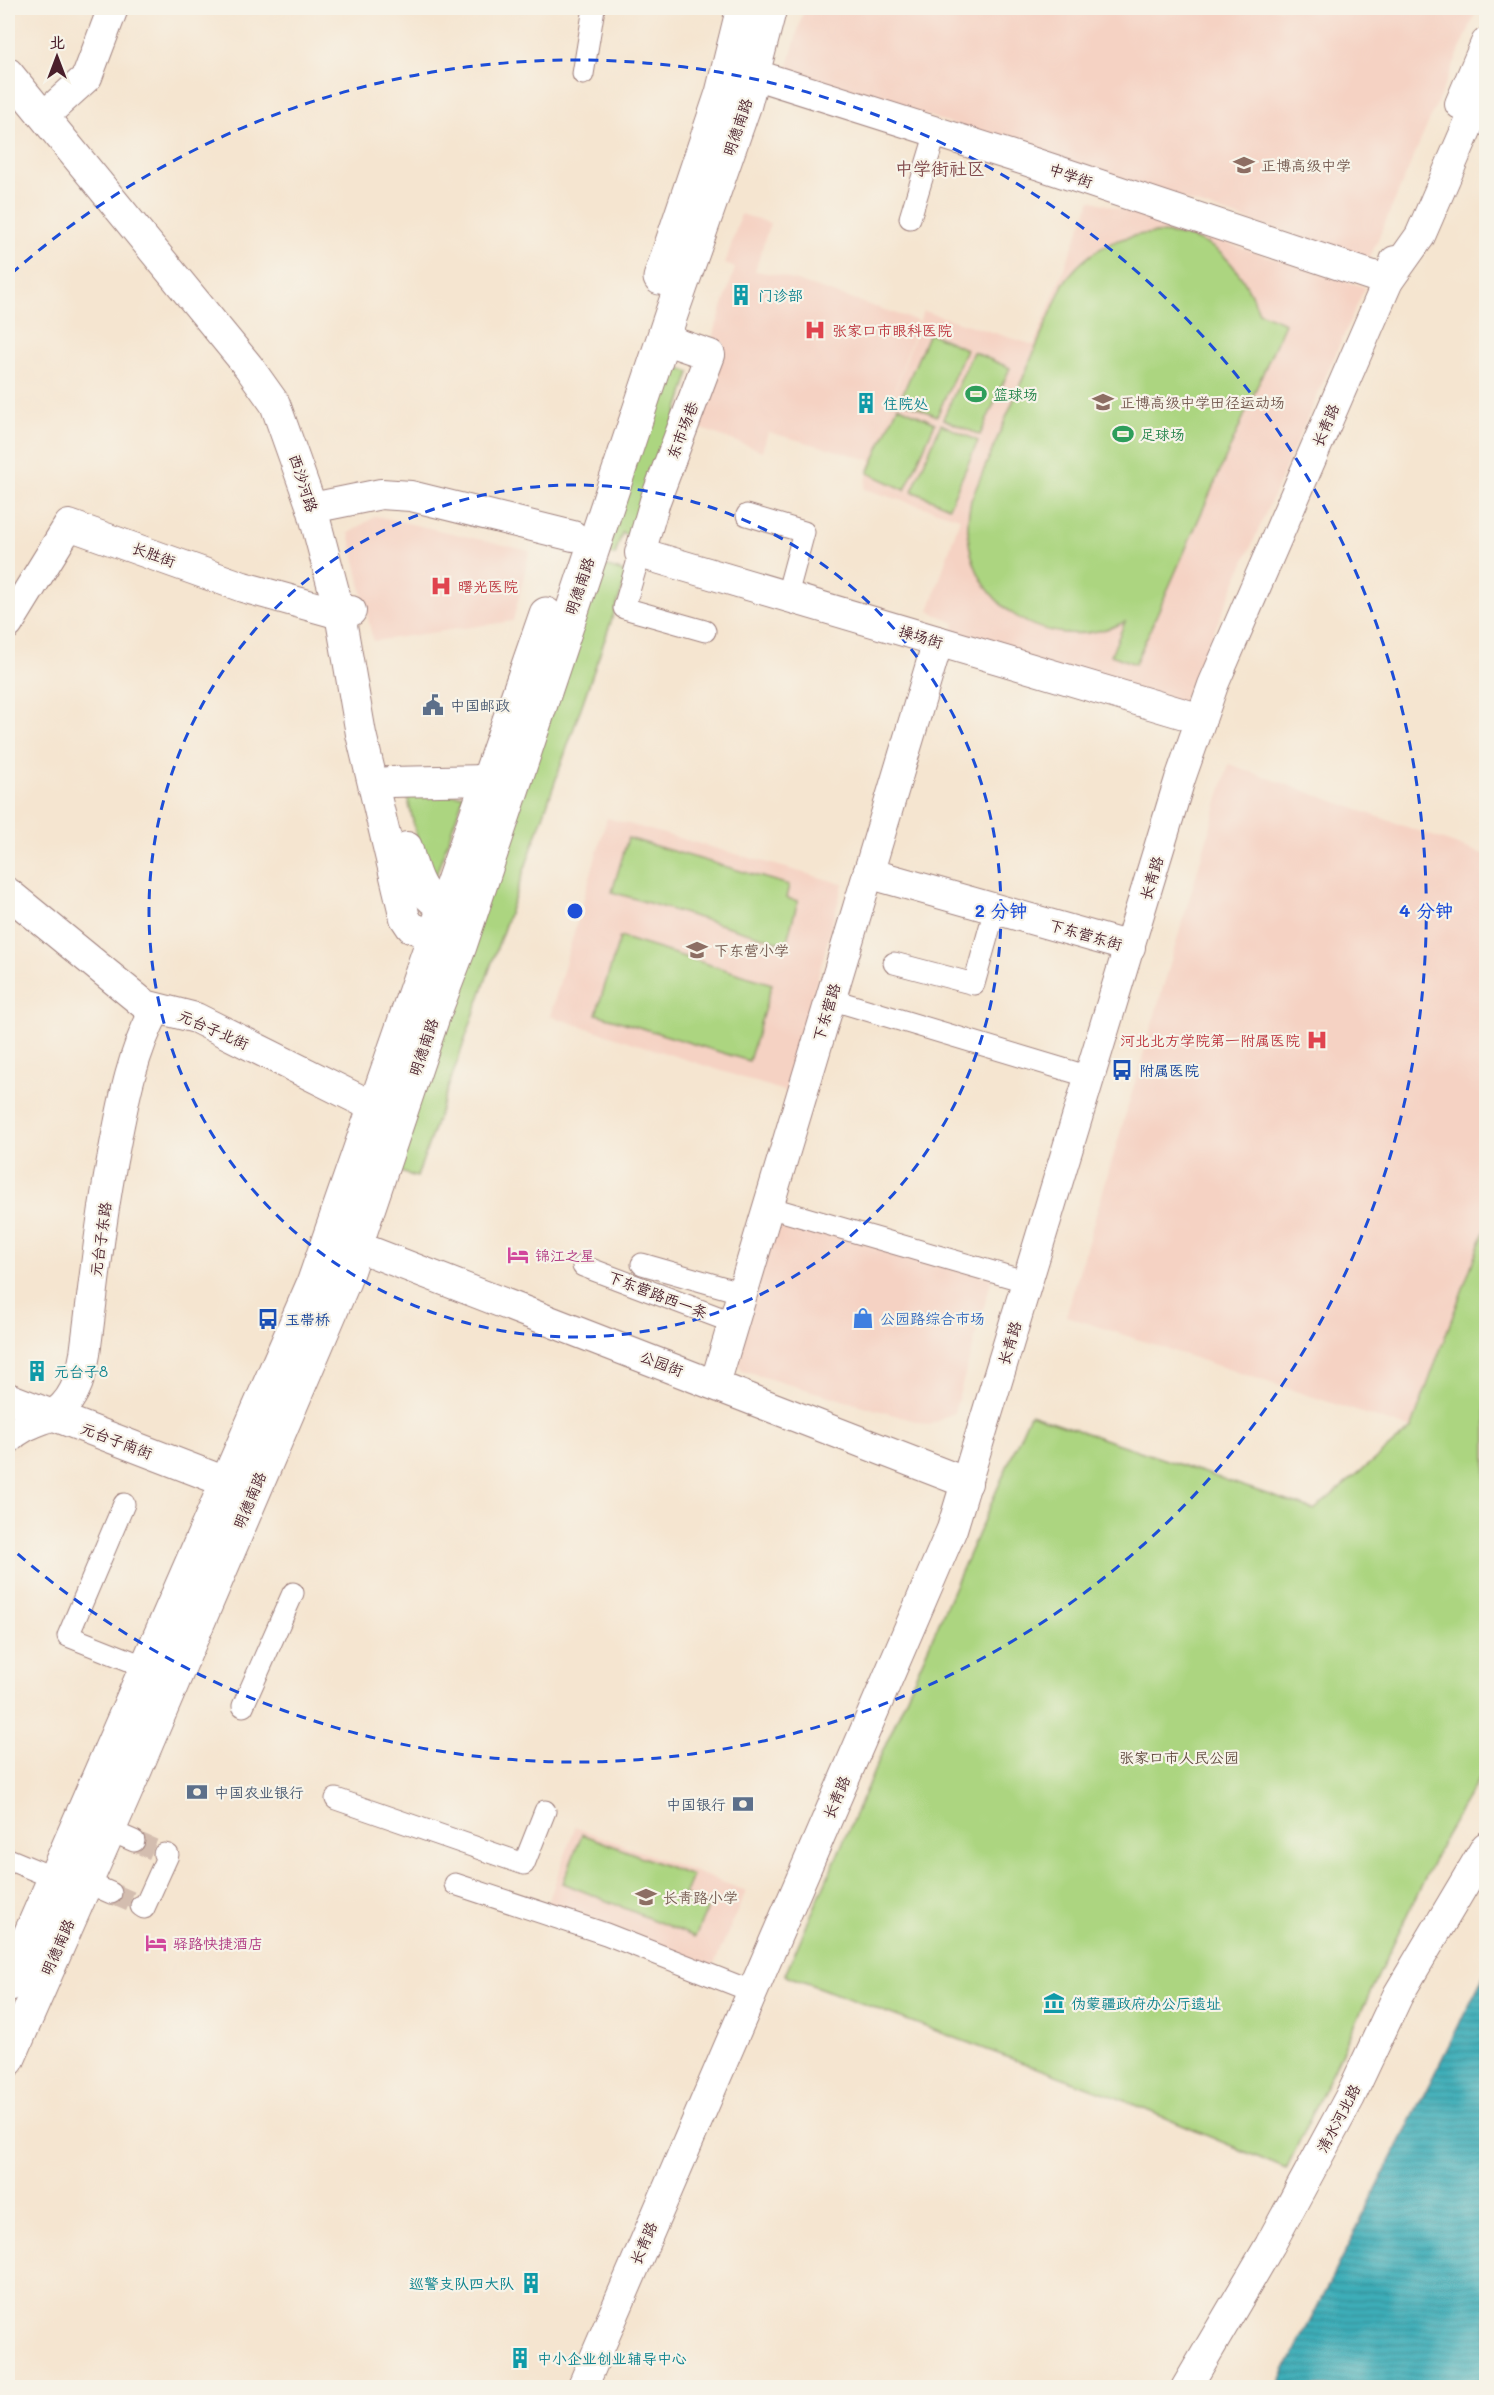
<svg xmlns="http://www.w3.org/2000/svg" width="1494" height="2395" font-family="Mali,'LXGW WenKai TC',sans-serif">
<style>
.built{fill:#f5d2c3}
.green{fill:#acd580;stroke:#7b7a56;stroke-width:1.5}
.water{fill:url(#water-rules);stroke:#436672;stroke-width:1.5}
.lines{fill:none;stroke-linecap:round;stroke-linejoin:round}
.street-tunnel{stroke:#d3bdaf;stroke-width:21;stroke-dasharray:21 10;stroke-linecap:butt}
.street-casing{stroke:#a0827e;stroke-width:23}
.secondary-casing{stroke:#a0827e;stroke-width:32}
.primary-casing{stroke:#a0827e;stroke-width:35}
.street{stroke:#fff;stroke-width:21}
.secondary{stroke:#fff;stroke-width:30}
.primary{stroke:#fff;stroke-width:33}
.ring{fill:none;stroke:#1d4ed8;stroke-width:3;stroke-dasharray:10 8}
.labels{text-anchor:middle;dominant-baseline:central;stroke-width:4.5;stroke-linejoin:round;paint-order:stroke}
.street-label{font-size:15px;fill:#4a1f2b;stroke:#f7f3e8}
.education-label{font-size:15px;fill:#785e54;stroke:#f7f3e8;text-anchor:start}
.culture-label{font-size:15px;fill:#0d838f;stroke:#f7f3e8;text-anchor:start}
.health-label{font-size:15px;fill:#be3a42;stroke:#f7f3e8;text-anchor:start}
.leisure-label{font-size:15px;fill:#27864d;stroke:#f7f3e8;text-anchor:start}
.service-label{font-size:15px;fill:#4e5e75;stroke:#f7f3e8;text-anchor:start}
.transit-label{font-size:15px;fill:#164399;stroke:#f7f3e8;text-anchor:start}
.hotel-label{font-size:15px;fill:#b23c85;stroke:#f7f3e8;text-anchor:start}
.shop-label{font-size:15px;fill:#366cbe;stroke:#f7f3e8;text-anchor:start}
.park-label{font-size:15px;fill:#624c40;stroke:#f7f3e8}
.quarter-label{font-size:18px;fill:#824b4d;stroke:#f7f3e8}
.centre{fill:#1d4ed8;stroke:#f7f3e8;stroke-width:3}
.ring-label{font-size:18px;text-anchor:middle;font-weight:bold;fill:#1d4ed8;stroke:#f7f3e8;stroke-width:4.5;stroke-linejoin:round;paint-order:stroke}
</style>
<defs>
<pattern id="water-rules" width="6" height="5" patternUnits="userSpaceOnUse" patternTransform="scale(1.5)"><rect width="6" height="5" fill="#3cadb8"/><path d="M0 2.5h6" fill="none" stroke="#348c96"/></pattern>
</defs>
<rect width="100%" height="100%" fill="#f7f3e8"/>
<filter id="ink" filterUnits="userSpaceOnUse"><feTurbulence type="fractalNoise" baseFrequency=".0167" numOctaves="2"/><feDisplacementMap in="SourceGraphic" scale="12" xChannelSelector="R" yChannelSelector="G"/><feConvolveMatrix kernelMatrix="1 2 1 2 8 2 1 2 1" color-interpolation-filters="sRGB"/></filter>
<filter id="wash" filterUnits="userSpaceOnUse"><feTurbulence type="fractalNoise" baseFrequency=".008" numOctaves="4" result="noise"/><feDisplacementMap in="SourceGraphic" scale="24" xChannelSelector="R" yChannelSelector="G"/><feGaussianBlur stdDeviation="1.35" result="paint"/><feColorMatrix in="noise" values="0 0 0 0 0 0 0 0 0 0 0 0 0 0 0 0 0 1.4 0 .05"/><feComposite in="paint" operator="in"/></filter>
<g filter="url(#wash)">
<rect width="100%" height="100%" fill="#f5e5d0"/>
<!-- built -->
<g class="built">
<path d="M 804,8 L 1478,8 L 1369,260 L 787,70 Z"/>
<path d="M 1091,200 L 1365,287 L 1181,706 L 951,637 L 955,623 L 929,611 L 960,518 L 864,489 L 871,460 L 768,432 L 762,451 L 694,426 L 724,343 L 712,339 L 735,268 L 725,264 L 741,214 L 770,223 L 755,271 L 778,275 L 918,321 L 871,459 L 923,311 L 1034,345 Z"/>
<path d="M 376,516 L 530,551 L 513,621 L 373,641 L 349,533 Z"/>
<path d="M 1229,764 L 1486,855 L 1486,1226 L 1411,1429 L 1066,1316 Z"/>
<path d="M 607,818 L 843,884 L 787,1092 L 550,1016 Z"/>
<path d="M 775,1217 L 992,1278 L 954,1413 L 929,1425 L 742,1371 L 735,1357 Z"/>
<path d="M 575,1827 L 746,1891 L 712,1969 L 548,1903 Z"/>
</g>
<!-- green -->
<g class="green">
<path d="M 1155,233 C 1213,233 1238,261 1259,312 L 1285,323 L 1135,664 L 1111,655 L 1125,622 C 1040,662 950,592 971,500 L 1063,284 C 1085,252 1116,235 1155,233 Z"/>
<path d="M 929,333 L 966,349 L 937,416 L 900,400 Z"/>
<path d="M 973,352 L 1010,368 L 980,435 L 943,419 Z"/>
<path d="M 665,363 L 690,372 L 637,538 L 622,533 L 615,555 L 607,553 Z"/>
<path d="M 898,406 L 935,423 L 905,490 L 868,473 Z"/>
<path d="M 941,424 L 978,441 L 949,507 L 912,491 Z"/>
<path d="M 601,565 L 628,573 L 417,1177 L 394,1170 Z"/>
<path d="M 407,795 L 464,795 L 435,878 L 426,878 Z"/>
<path d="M 628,838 L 789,885 L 786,898 L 798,901 L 786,944 L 612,892 Z"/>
<path d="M 620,937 L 772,984 L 749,1061 L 596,1014 Z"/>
<path d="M 1486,1226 L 1486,1767 L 1445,1836 L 1286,2169 L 1118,2098 L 785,1975 L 1030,1414 L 1314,1510 L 1411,1429 Z"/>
<path d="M 582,1834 L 692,1876 L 684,1895 L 709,1905 L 695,1937 L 563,1883 Z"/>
</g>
<!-- water -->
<path class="water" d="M 1486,1971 L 1486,2387 L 1277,2387 Z"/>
</g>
<g filter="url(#ink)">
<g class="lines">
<!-- street-tunnel -->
<g class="street-tunnel">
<path d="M 134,1841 L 164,1854"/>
<path d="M 111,1893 L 141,1906"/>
</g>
<defs>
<g id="street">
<path d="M 583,74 L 594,8"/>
<path d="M 910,218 L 936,132"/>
<path d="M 747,515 L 804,532 L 787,595"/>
<path d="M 640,553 L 624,608 L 705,631"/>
<path d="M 894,963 L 974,984 L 995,909"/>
<path d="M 830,999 L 1090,1077"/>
<path d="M 768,1207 L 1028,1282"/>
<path d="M 642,1264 L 743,1293"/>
<path d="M 583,1266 L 734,1323"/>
<path d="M 124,1504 L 68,1636 L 146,1667"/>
<path d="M 243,1706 L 293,1593"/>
<path d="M 336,1799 L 524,1864 L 545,1811"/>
<path d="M 109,1830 L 134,1841"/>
<path d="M 8,1859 L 54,1878"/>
<path d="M 86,1882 L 111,1893"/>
<path d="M 455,1884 L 606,1934 L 751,1991"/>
<path d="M 141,1906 L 144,1908 L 168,1855 L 164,1854"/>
</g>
<g id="secondary">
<path d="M 8,73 L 248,366 L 275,404 L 312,508 L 340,614 L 361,734 L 405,918 L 411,927 L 457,945"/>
<path d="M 753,74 L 1025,160 L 1388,281 L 1395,261"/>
<path d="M 1460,104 L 1486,43"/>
<path d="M 44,116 L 87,77 L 113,8"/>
<path d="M 663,339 L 710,355 L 655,501 L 640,553 L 1201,719"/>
<path d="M 312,508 L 381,494 L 411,496 L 573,536"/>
<path d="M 8,624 L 69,525 L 243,587 L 340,614 L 351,611"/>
<path d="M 389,782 L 488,780"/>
<path d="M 407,847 C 419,890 423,902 466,916"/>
<path d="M 868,873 L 1130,947"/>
<path d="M 8,893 L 145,1005 L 196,1018 L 374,1107"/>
<path d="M 356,1246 L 967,1483"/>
<path d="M 715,1384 L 938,641"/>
<path d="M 8,1398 L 226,1482"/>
<path d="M 8,1439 C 19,1427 33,1423 48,1417 C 73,1406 81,1378 85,1354 C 94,1284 101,1214 115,1145 C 124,1098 133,1051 156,1009"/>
<path d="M 582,2388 L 952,1529 L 1180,779 L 1213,685 L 1388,281 L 1420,236 L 1486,84"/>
<path d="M 1186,2388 L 1270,2245 L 1350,2097 L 1398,1995 L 1486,1847"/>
</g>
<g id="primary">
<path d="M 660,278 L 722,93 L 743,8"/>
<path d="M 8,1985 L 313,1284 L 546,614"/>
<path d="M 8,2060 L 133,1775 L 344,1281 L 434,1014 L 460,946 L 672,312 L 745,104 L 770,8"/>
</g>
</defs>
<!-- street casing -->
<use href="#street" class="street-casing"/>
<!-- secondary casing -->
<use href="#secondary" class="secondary-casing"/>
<!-- primary casing -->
<use href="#primary" class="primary-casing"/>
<!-- street -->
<use href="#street" class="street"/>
<!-- secondary -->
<use href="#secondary" class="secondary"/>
<!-- primary -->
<use href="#primary" class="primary"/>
</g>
</g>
<!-- distance rings -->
<g class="ring">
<circle cx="575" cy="911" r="426"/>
<path d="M11 274A851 851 0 1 1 11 1548"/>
</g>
<!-- icons -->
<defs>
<symbol id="school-bare" viewBox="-9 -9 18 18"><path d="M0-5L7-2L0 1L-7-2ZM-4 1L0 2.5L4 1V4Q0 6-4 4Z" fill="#8d6e63" stroke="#f7f3e8" stroke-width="2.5" paint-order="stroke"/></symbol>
<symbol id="building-bare" viewBox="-9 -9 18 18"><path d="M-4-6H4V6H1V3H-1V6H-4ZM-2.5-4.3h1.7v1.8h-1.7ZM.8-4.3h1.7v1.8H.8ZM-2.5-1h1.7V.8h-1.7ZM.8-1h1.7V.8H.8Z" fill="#0f9aa8" stroke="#f7f3e8" stroke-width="2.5" paint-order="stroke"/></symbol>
<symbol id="hospital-bare" viewBox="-9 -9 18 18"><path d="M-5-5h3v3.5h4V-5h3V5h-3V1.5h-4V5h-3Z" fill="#e0444e" stroke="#f7f3e8" stroke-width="2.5" paint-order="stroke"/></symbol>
<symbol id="stadium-bare" viewBox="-9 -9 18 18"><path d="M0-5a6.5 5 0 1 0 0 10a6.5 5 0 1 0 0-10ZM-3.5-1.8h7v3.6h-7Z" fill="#2e9e5b" stroke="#f7f3e8" stroke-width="2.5" paint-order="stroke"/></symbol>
<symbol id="civic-bare" viewBox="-9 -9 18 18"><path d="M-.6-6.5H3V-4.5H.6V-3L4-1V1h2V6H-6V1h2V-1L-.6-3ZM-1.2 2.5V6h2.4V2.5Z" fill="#5c6f8a" stroke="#f7f3e8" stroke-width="2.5" paint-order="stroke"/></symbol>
<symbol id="bus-bare" viewBox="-9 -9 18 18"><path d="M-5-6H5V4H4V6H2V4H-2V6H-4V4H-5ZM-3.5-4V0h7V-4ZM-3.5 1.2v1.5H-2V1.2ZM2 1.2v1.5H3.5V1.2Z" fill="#1a4fb4" stroke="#f7f3e8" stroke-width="2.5" paint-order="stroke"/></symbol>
<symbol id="hotel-bare" viewBox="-9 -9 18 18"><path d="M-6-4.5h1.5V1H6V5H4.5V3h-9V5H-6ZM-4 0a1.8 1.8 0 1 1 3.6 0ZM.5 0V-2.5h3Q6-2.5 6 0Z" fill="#d1479c" stroke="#f7f3e8" stroke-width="2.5" paint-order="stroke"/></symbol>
<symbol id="shop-bare" viewBox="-9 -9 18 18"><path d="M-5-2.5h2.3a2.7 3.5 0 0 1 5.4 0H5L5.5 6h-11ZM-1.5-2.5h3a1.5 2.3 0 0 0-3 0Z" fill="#3f7fe0" stroke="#f7f3e8" stroke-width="2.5" paint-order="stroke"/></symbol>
<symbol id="bank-bare" viewBox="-9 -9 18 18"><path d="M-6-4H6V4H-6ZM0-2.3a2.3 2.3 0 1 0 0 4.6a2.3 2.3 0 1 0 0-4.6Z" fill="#5c6f8a" stroke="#f7f3e8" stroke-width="2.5" paint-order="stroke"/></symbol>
<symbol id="museum-bare" viewBox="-9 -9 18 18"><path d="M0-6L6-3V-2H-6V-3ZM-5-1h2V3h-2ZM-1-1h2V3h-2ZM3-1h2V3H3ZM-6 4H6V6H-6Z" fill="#0f9aa8" stroke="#f7f3e8" stroke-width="2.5" paint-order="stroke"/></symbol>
</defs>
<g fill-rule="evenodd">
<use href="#school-bare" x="1229" y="150" width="30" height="30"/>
<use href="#building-bare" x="726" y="280" width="30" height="30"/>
<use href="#hospital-bare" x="800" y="315" width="30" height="30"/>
<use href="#stadium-bare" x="961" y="379" width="30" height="30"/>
<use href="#school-bare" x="1088" y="387" width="30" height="30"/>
<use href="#building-bare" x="851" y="388" width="30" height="30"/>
<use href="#stadium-bare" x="1108" y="419" width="30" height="30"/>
<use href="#hospital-bare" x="426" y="571" width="30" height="30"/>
<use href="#civic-bare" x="418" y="690" width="30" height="30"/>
<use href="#school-bare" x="682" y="935" width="30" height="30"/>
<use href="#hospital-bare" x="1302" y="1025" width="30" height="30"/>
<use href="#bus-bare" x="1107" y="1055" width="30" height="30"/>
<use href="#hotel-bare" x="503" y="1240" width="30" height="30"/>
<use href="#shop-bare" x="848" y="1303" width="30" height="30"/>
<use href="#bus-bare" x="253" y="1304" width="30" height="30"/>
<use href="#building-bare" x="22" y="1356" width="30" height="30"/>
<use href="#bank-bare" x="182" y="1777" width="30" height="30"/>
<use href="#bank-bare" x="728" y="1789" width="30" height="30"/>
<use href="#school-bare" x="631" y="1882" width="30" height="30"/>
<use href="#hotel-bare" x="141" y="1928" width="30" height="30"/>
<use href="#museum-bare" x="1039" y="1988" width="30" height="30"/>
<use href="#building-bare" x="516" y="2268" width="30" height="30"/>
<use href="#building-bare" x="505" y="2343" width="30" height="30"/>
</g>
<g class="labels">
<!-- street labels -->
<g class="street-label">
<text transform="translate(737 127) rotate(-71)">明德南路</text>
<text transform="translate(1071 175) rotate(19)">中学街</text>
<text transform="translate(1325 425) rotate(-67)">长青路</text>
<text transform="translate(682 430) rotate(-69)">东市场巷</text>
<text transform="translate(304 483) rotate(72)">西沙河路</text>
<text transform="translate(154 554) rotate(20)">长胜街</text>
<text transform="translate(579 586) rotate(-71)">明德南路</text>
<text transform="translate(921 636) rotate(17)">操场街</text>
<text transform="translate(1151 878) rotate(-73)">长青路</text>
<text transform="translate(1086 934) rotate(16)">下东营东街</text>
<text transform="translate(826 1012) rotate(-73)">下东营路</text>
<text transform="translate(214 1029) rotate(24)">元台子北街</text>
<text transform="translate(423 1047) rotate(-71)">明德南路</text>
<text transform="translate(100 1239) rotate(-82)">元台子东路</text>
<text transform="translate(658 1294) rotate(21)">下东营路西一条</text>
<text transform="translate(1009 1343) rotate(-73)">长青路</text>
<text transform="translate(662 1363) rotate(21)">公园街</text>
<text transform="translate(117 1440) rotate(21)">元台子南街</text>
<text transform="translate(249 1500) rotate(-67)">明德南路</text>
<text transform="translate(836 1797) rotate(-67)">长青路</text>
<text transform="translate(57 1947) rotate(-66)">明德南路</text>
<text transform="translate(1338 2118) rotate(-62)">清水河北路</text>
<text transform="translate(643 2243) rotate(-67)">长青路</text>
</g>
<!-- education labels -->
<g class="education-label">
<text x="1261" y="165">正博高级中学</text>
<text x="1120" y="402">正博高级中学田径运动场</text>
<text x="714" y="950">下东营小学</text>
<text x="663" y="1897">长青路小学</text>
</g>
<!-- culture labels -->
<g class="culture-label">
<text x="758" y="295">门诊部</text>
<text x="883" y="403">住院处</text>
<text x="54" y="1371">元台子8</text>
<text x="1071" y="2003">伪蒙疆政府办公厅遗址</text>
<text x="514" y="2283" text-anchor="end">巡警支队四大队</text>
<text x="537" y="2358">中小企业创业辅导中心</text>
</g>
<!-- health labels -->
<g class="health-label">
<text x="832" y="330">张家口市眼科医院</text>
<text x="458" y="586">曙光医院</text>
<text x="1300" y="1040" text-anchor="end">河北北方学院第一附属医院</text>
</g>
<!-- leisure labels -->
<g class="leisure-label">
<text x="993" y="394">篮球场</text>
<text x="1140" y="434">足球场</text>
</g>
<!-- service labels -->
<g class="service-label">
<text x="450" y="705">中国邮政</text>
<text x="214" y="1792">中国农业银行</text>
<text x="726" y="1804" text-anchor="end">中国银行</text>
</g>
<!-- transit labels -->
<g class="transit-label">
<text x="1139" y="1070">附属医院</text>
<text x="285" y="1319">玉带桥</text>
</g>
<!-- hotel labels -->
<g class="hotel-label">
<text x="535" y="1255">锦江之星</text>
<text x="173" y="1943">驿路快捷酒店</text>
</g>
<!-- shop labels -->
<g class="shop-label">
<text x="880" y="1318">公园路综合市场</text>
</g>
<!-- park labels -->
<g class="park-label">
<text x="1179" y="1757">张家口市人民公园</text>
</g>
<!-- quarter labels -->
<g class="quarter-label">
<text x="940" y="168">中学街社区</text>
</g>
</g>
<circle cx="575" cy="911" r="9" class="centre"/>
<g class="ring-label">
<text x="1001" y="917">2 分钟</text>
<text x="1426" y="917">4 分钟</text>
</g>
<!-- margin -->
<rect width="1494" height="2395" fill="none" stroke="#f7f3e8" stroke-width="30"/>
<!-- north arrow -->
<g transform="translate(57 57)" stroke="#f7f3e8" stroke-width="4.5" paint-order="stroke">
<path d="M0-4.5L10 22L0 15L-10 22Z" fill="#4a1f2b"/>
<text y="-9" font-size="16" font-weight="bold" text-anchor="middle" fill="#4a1f2b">北</text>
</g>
</svg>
